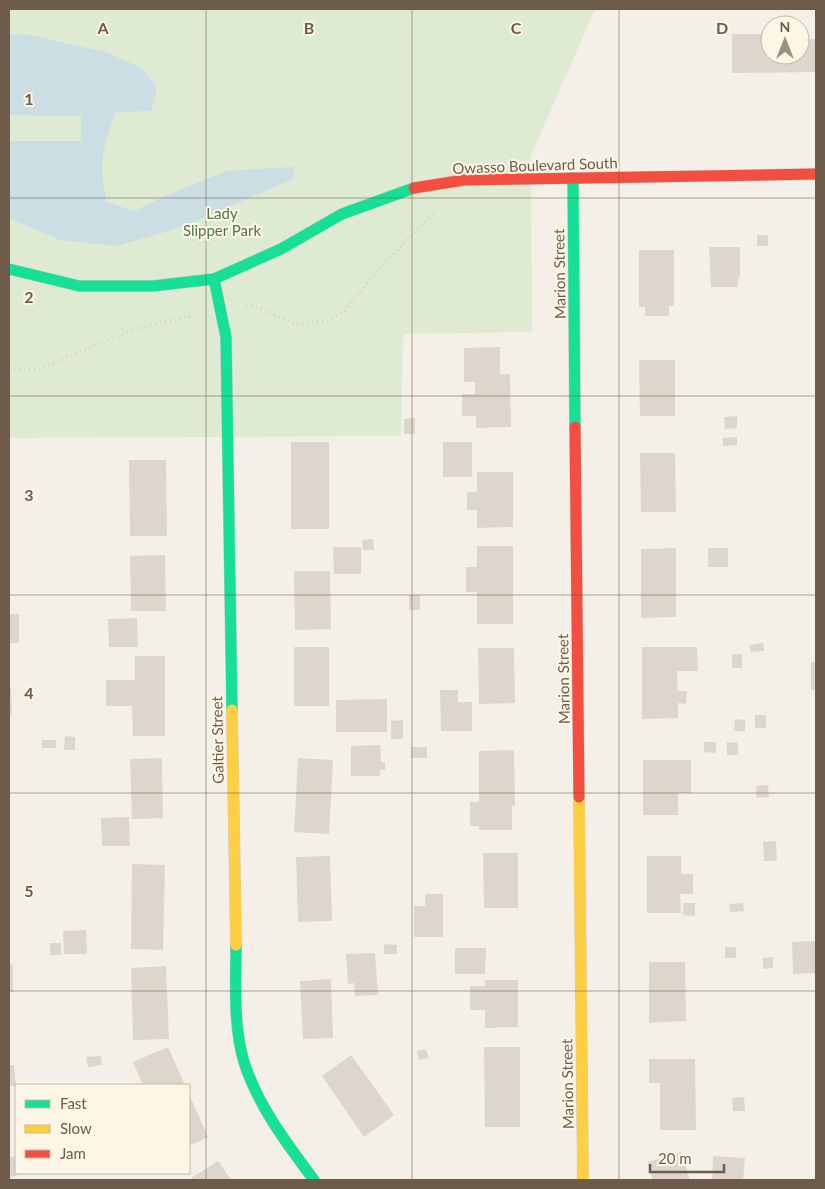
<svg xmlns="http://www.w3.org/2000/svg" width="825" height="1189" font-family="Lato,sans-serif">
<style>
.green{fill:#deead2}
.water{fill:#cadee3}
.building{fill:#ddd6cd}
.lines{fill:none;stroke-linecap:round;stroke-linejoin:round}
.fast-casing{stroke:#d3cdc3;stroke-width:12}
.slow-casing{stroke:#d3cdc3;stroke-width:12}
.jam-casing{stroke:#d3cdc3;stroke-width:12}
.path{stroke:#d5d0ca;stroke-width:3;stroke-dasharray:1 4;stroke-linecap:butt}
.fast{stroke:#16e098;stroke-width:11}
.slow{stroke:#ffcf43;stroke-width:11}
.jam{stroke:#f24e42;stroke-width:11}
.grid{fill:none;stroke:#6e5b4a;stroke-width:1;stroke-opacity:0.55}
.labels{text-anchor:middle;dominant-baseline:central;stroke-width:4;stroke-linejoin:round;paint-order:stroke}
.street-label{font-size:15px;fill:#6e5b4a;stroke:#fdf6e6}
.park-label{font-size:15px;fill:#517946;stroke:#fdf6e6}
.grid-label{font-size:16px;text-anchor:middle;font-weight:bold;fill:#6e5b4a;stroke:#fdf6e6;stroke-width:4;stroke-linejoin:round;paint-order:stroke}
</style>
<rect width="100%" height="100%" fill="#f4f0e7"/>
<!-- green -->
<path class="green" d="M 9,9 L 595,9 L 531,156 L 532,332 L 403,334 L 401,436 L 9,438 Z"/>
<!-- water -->
<path class="water" d="M 9,34 L 31,35 L 109,53 L 143,69 L 157,88 L 151,111 L 116,112 C 103,148 97,163 107,202 L 134,211 L 161,198 L 226,171 L 294,167 L 293,179 L 180,228 L 116,246 L 60,240 L 9,218 L 9,141 L 81,141 L 81,116 L 9,115 Z"/>
<!-- building -->
<g class="building">
<path d="M 732,34 L 764,34 L 764,40 L 770,40 L 770,55 L 800,55 L 800,40 L 816,39 L 816,72 L 732,73 Z"/>
<rect x="757" y="235" width="11" height="11"/>
<path d="M 709,247 L 740,247 L 740,277 L 738,277 L 738,287 L 711,287 Z"/>
<path d="M 639,250 L 674,250 L 674,306 L 669,306 L 669,316 L 645,316 L 645,307 L 639,307 Z"/>
<path d="M 500,347 L 500,374 L 510,374 L 511,427 L 476,428 L 476,416 L 462,416 L 462,394 L 475,394 L 475,382 L 464,382 L 464,348 Z"/>
<path d="M 639,360 L 675,360 L 675,416 L 640,416 Z"/>
<path d="M 737,416 L 737,428 L 725,429 L 724,417 Z"/>
<path d="M 415,418 L 415,434 L 404,434 L 404,419 Z"/>
<path d="M 737,437 L 737,445 L 723,446 L 723,438 Z"/>
<rect x="291" y="442" width="38" height="87"/>
<rect x="443" y="442" width="29" height="35"/>
<path d="M 640,453 L 675,453 L 676,512 L 641,512 Z"/>
<path d="M 129,460 L 166,460 L 167,536 L 130,536 Z"/>
<path d="M 477,472 L 513,472 L 513,527 L 477,528 L 477,510 L 467,510 L 467,492 L 477,492 Z"/>
<path d="M 373,539 L 374,550 L 363,550 L 362,540 Z"/>
<path d="M 477,546 L 513,546 L 513,624 L 477,624 L 477,592 L 466,592 L 466,567 L 477,567 Z"/>
<path d="M 333,547 L 361,547 L 361,574 L 334,574 Z"/>
<path d="M 676,548 L 676,617 L 641,618 L 641,549 Z"/>
<rect x="708" y="548" width="20" height="19"/>
<path d="M 165,555 L 166,611 L 131,611 L 130,556 Z"/>
<path d="M 294,571 L 330,571 L 331,629 L 295,630 Z"/>
<rect x="409" y="595" width="11" height="15"/>
<rect x="9" y="614" width="10" height="29"/>
<path d="M 137,618 L 138,647 L 109,647 L 108,619 Z"/>
<path d="M 763,643 L 764,651 L 751,652 L 749,645 Z"/>
<rect x="294" y="647" width="35" height="59"/>
<path d="M 642,647 L 697,647 L 698,671 L 677,671 L 678,697 L 678,691 L 687,691 L 686,704 L 678,703 L 678,718 L 642,719 Z"/>
<path d="M 478,648 L 514,648 L 515,703 L 479,704 Z"/>
<rect x="732" y="654" width="10" height="14"/>
<path d="M 135,656 L 165,656 L 165,736 L 133,736 L 132,706 L 106,706 L 106,680 L 135,680 Z"/>
<rect x="811" y="662" width="5" height="28"/>
<path d="M 9,688 L 11,688 L 12,715 L 9,715 Z"/>
<path d="M 440,690 L 458,690 L 458,702 L 472,702 L 472,731 L 441,731 Z"/>
<path d="M 387,699 L 387,732 L 336,732 L 336,700 Z"/>
<rect x="755" y="715" width="11" height="13"/>
<path d="M 735,719 L 745,720 L 745,732 L 734,731 Z"/>
<path d="M 403,720 L 403,739 L 391,739 L 391,721 Z"/>
<path d="M 65,736 L 75,737 L 75,750 L 64,750 Z"/>
<rect x="42" y="740" width="14" height="8"/>
<path d="M 704,742 L 716,742 L 716,753 L 704,752 Z"/>
<path d="M 727,742 L 738,743 L 738,755 L 727,755 Z"/>
<path d="M 380,745 L 381,762 L 385,762 L 385,770 L 380,770 L 380,776 L 351,776 L 351,746 Z"/>
<rect x="411" y="747" width="16" height="11"/>
<path d="M 514,750 L 515,806 L 512,806 L 512,830 L 479,830 L 479,826 L 470,826 L 470,802 L 479,802 L 479,751 Z"/>
<path d="M 162,758 L 163,818 L 132,819 L 130,759 Z"/>
<path d="M 298,758 L 333,760 L 329,834 L 294,832 Z"/>
<path d="M 643,760 L 691,760 L 691,793 L 678,793 L 678,815 L 643,815 Z"/>
<path d="M 768,785 L 769,797 L 757,798 L 756,786 Z"/>
<path d="M 129,817 L 130,846 L 102,846 L 101,818 Z"/>
<path d="M 776,841 L 777,861 L 764,861 L 763,842 Z"/>
<path d="M 483,853 L 518,853 L 518,908 L 484,908 Z"/>
<path d="M 330,856 L 332,921 L 298,922 L 296,857 Z"/>
<path d="M 647,856 L 681,856 L 681,874 L 693,874 L 693,894 L 680,894 L 681,913 L 647,913 Z"/>
<path d="M 132,864 L 165,865 L 163,950 L 131,949 Z"/>
<path d="M 425,894 L 443,894 L 443,937 L 414,937 L 414,906 L 425,906 Z"/>
<path d="M 683,903 L 695,903 L 695,916 L 683,915 Z"/>
<path d="M 743,903 L 744,911 L 730,912 L 729,904 Z"/>
<path d="M 86,930 L 87,954 L 64,954 L 63,931 Z"/>
<path d="M 816,941 L 816,973 L 793,974 L 792,942 Z"/>
<rect x="50" y="943" width="11" height="12"/>
<path d="M 384,944 L 397,945 L 397,954 L 384,954 Z"/>
<rect x="725" y="947" width="11" height="11"/>
<path d="M 455,948 L 486,948 L 485,974 L 455,974 Z"/>
<path d="M 375,953 L 378,995 L 355,996 L 354,983 L 348,984 L 346,954 Z"/>
<path d="M 773,957 L 773,968 L 763,969 L 763,958 Z"/>
<path d="M 649,962 L 685,962 L 686,1021 L 649,1023 Z"/>
<path d="M 9,964 L 13,965 L 13,992 L 9,992 Z"/>
<path d="M 166,966 L 169,1039 L 133,1040 L 131,968 Z"/>
<path d="M 331,979 L 333,1038 L 303,1039 L 300,981 Z"/>
<path d="M 485,980 L 518,980 L 518,1027 L 485,1028 L 485,1010 L 470,1010 L 470,986 L 485,986 Z"/>
<path d="M 168,1047 L 185,1085 L 143,1085 L 133,1062 Z"/>
<path d="M 484,1047 L 520,1047 L 520,1127 L 485,1127 Z"/>
<path d="M 426,1049 L 429,1058 L 419,1060 L 417,1051 Z"/>
<path d="M 351,1055 L 394,1115 L 364,1137 L 322,1076 Z"/>
<path d="M 101,1056 L 102,1065 L 88,1067 L 86,1057 Z"/>
<path d="M 649,1059 L 695,1059 L 696,1130 L 660,1130 L 660,1083 L 649,1083 Z"/>
<path d="M 9,1065 L 14,1065 L 16,1086 L 9,1086 Z"/>
<path d="M 189,1094 L 208,1137 L 189,1146 Z"/>
<path d="M 744,1097 L 745,1111 L 733,1111 L 732,1098 Z"/>
<path d="M 681,1152 L 690,1180 L 653,1180 L 648,1162 Z"/>
<path d="M 16,1155 L 16,1173 L 23,1173 L 9,1178 L 9,1158 Z"/>
<path d="M 713,1156 L 745,1158 L 743,1180 L 712,1180 Z"/>
<path d="M 218,1161 L 231,1180 L 192,1180 L 191,1178 Z"/>
</g>
<g class="lines">
<defs>
<g id="fast">
<path d="M 573,178 L 575,427"/>
<path d="M 9,269 L 79,286 L 153,286 L 214,279 L 281,249 L 342,214 L 414,188"/>
<path d="M 214,279 L 226,337 L 232,710"/>
<path d="M 236,945 C 236,983 233,1025 244,1062 C 258,1106 287,1144 314,1180"/>
</g>
<g id="slow">
<path d="M 232,710 L 236,945"/>
<path d="M 579,797 L 583,1180"/>
</g>
<g id="jam">
<path d="M 414,188 L 464,180 L 816,174"/>
<path d="M 575,427 L 579,797"/>
</g>
</defs>
<!-- fast casing -->
<use href="#fast" class="fast-casing"/>
<!-- slow casing -->
<use href="#slow" class="slow-casing"/>
<!-- jam casing -->
<use href="#jam" class="jam-casing"/>
<!-- path -->
<g class="path">
<path d="M 246,306 L 254,306 L 295,324 L 325,321 L 345,311 L 376,272 L 435,212"/>
<path d="M 9,369 L 40,369 L 134,329 L 196,315"/>
</g>
<!-- fast -->
<use href="#fast" class="fast"/>
<!-- slow -->
<use href="#slow" class="slow"/>
<!-- jam -->
<use href="#jam" class="jam"/>
</g>
<!-- grid -->
<path class="grid" d="M 206,9 L 206,1180M 412,9 L 412,1180M 619,9 L 619,1180M 9,198 L 816,198M 9,396 L 816,396M 9,595 L 816,595M 9,793 L 816,793M 9,991 L 816,991"/>
<g class="labels">
<!-- street labels -->
<g class="street-label">
<text transform="translate(535 165) rotate(-2)">Owasso Boulevard South</text>
<text transform="translate(559 274) rotate(-91)">Marion Street</text>
<text transform="translate(563 679) rotate(-91)">Marion Street</text>
<text transform="translate(217 740) rotate(-91)">Galtier Street</text>
<text transform="translate(567 1084) rotate(-91)">Marion Street</text>
</g>
<!-- park labels -->
<g class="park-label">
<text x="222" y="213">Lady<tspan x="222" dy="17">Slipper Park</tspan></text>
</g>
</g>
<g class="grid-label">
<text x="103" y="34">A</text>
<text x="309" y="34">B</text>
<text x="516" y="34">C</text>
<text x="722" y="34">D</text>
<text x="29" y="105">1</text>
<text x="29" y="303">2</text>
<text x="29" y="501">3</text>
<text x="29" y="699">4</text>
<text x="29" y="897">5</text>
</g>
<!-- border -->
<rect width="825" height="1189" fill="none" stroke="#6e5b4a" stroke-width="20"/>
<!-- legend -->
<rect x="15" y="1084" width="175" height="90" fill="#fdf6e6" stroke="#c4b8a8"/>
<rect x="25" y="1100" width="25" height="8" fill="#16e098" stroke="#c4b8a8"/>
<text x="60" y="1109" font-size="15" fill="#6e5b4a">Fast</text>
<rect x="25" y="1125" width="25" height="8" fill="#ffcf43" stroke="#c4b8a8"/>
<text x="60" y="1134" font-size="15" fill="#6e5b4a">Slow</text>
<rect x="25" y="1150" width="25" height="8" fill="#f24e42" stroke="#c4b8a8"/>
<text x="60" y="1159" font-size="15" fill="#6e5b4a">Jam</text>
<!-- north arrow -->
<g transform="translate(785 40)"><circle r="24" fill="#fdf6e6" stroke="#c4b8a8"/>
<path d="M0-4L9 19L0 12L-9 19Z" fill="#9d8f81"/>
<text y="-8" font-size="14" font-weight="bold" text-anchor="middle" fill="#6e5b4a">N</text>
</g>
<!-- scale -->
<path d="M650 1164v8h74v-8" fill="none" stroke="#6e5b4a" stroke-width="2.5"/>
<text x="658" y="1164" font-size="15" fill="#6e5b4a" stroke="#fdf6e6" stroke-width="4" paint-order="stroke">20 m</text>
</svg>
